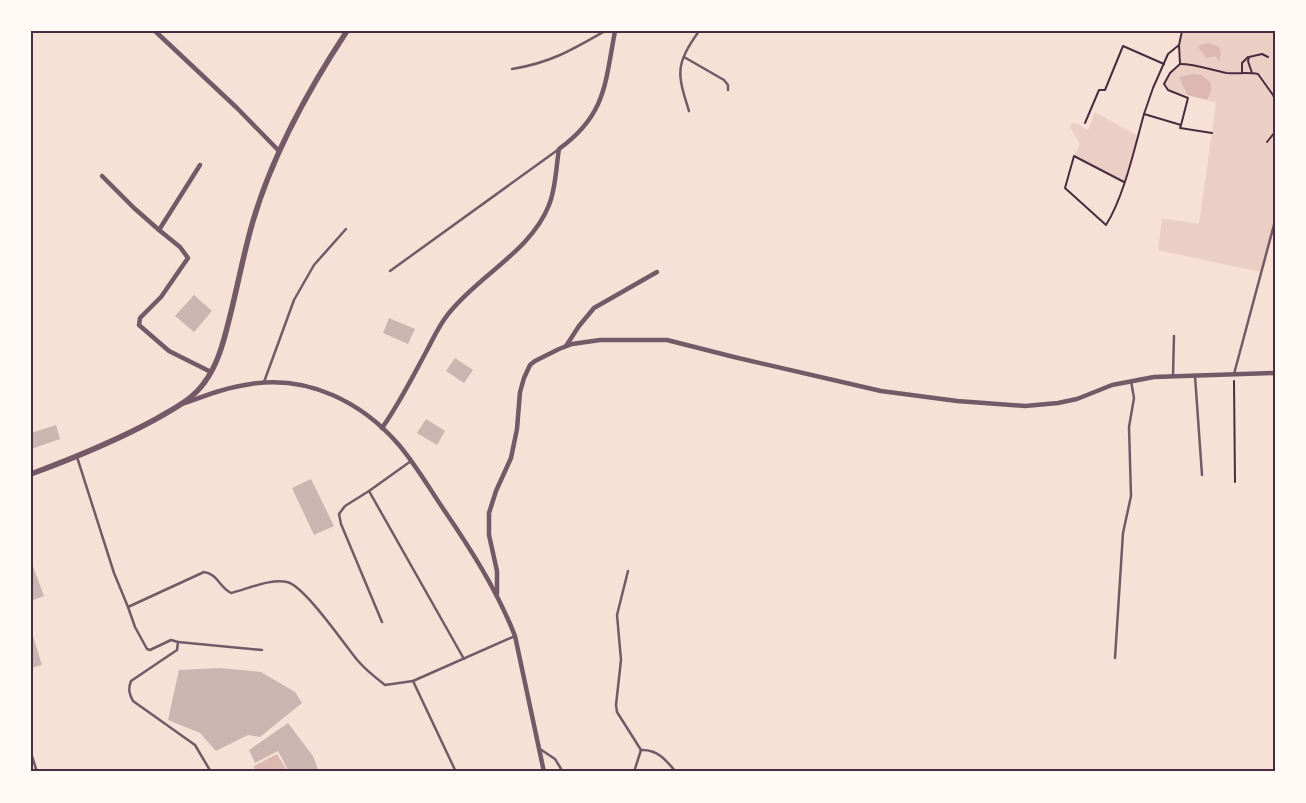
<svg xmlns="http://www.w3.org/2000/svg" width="1306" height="803" font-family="'Noto Sans',sans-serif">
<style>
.green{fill:#ebcfc5}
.water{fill:#dcb8b0}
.building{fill:#ccb4b1}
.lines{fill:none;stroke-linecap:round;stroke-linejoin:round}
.path{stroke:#4a2c40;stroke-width:2}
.service{stroke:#755966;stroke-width:2.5}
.minor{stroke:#755966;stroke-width:4.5}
.tertiary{stroke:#755966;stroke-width:5.5}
.neatline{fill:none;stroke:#4a2c40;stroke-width:2}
</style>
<rect width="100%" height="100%" fill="#f7e1d7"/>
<!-- green -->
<g class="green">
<path d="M 1182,31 L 1275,31 L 1275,221 L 1261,272 L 1158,250 L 1162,218 L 1199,224 L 1216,103 L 1207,100 L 1211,92 L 1183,89 L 1187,95 L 1168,90 L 1164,84 L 1170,73 L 1180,64 L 1179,45 Z"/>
<path d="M 1095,112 L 1138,136 L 1124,182 L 1074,156 L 1080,144 L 1070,127 L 1072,123 L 1078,124 L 1088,130 Z"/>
</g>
<!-- water -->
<g class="water">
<path d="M 1208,43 L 1219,47 L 1221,53 L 1219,61 L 1215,56 L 1206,58 C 1204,53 1200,51 1198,46 Z"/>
<path d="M 1192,74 L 1202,75 L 1211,83 L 1211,92 L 1207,100 L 1187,95 L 1179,77 Z"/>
<path d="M 277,754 L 288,772 L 255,772 L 254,766 Z"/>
</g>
<!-- building -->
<g class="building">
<path d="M 194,295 L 212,311 L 194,332 L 175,316 Z"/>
<path d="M 389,318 L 415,329 L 408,344 L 383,333 Z"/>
<path d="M 455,358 L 473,370 L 464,383 L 446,371 Z"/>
<path d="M 426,419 L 445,431 L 437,445 L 417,433 Z"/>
<path d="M 56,425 L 60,439 L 31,449 L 31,433 Z"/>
<path d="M 311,479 L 334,526 L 314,535 L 292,488 Z"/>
<path d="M 31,561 L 44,596 L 31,601 Z"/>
<path d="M 32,633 L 42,665 L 31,668 L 31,634 Z"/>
<path d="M 220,668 L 261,672 L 295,692 L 302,703 L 260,737 L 248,735 L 216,751 L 200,733 L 168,720 L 179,670 Z"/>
<path d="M 288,723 L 313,756 L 319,772 L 289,772 L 278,751 L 255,763 L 249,750 Z"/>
</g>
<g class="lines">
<!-- path -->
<g class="path">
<path d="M 1179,45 L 1180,64 L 1170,73 L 1164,84 L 1168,90 L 1188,98 L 1181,125 L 1144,114 L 1153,88 L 1168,54 L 1179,45 L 1182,31"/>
<path d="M 1180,64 C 1196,64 1211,70 1227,73 C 1237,74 1248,72 1258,74 L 1273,95 L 1275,100"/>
<path d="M 1242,72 L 1242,63 L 1248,57"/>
<path d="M 1252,73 L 1248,61 L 1249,57 L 1262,54 L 1268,57"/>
<path d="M 1085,123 L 1099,90 L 1105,90 L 1123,46 L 1164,64"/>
<path d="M 1181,125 L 1180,128 L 1212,133"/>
<path d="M 1267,142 L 1275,132"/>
<path d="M 1124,182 L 1074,156 L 1065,188 L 1106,225 C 1124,197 1135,146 1144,114"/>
<path d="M 1234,381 L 1235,482"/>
</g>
<!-- service -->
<g class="service">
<path d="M 684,57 L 724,80 L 728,85 L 728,90"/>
<path d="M 512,69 C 550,63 572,50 605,31"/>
<path d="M 689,111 C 677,73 675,65 699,31"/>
<path d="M 390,271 L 559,149"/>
<path d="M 1234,374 L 1275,221"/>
<path d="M 1173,376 L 1174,336"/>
<path d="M 1195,376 L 1202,475"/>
<path d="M 264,382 L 294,300 L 314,265 L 346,229"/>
<path d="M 77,457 L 114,573 L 128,607 L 204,572 C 218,574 219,587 231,593 C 247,589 272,578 287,582 C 305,586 346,647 359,662 C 367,671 376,678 385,685 L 413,681"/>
<path d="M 369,491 L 464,659"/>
<path d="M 628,571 L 617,615 L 621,660 L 616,705 L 617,712 L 641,750 L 634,772"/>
<path d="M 128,607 L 135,627 L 147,649 L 150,650 L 171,640 L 178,642 L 177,650 L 131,681 C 128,689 129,694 133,701 L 195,745 L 211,772"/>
<path d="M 382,622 L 341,524 L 339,514 L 345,506 L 369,491 L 411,461"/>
<path d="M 178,642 L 262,650"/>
<path d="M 1115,658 L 1123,533 L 1131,496 L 1129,427 L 1134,398 L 1131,381"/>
<path d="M 540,749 L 555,759 L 563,772"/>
<path d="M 641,750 C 657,749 666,760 676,772"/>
<path d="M 31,753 L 37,772"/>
<path d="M 456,772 L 413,681 L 515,636"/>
</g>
<!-- minor -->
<g class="minor">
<path d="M 155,31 L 237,108 L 279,151"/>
<path d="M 102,176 L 134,208 L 159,230 L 200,165"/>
<path d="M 159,230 L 180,247 L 188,258 L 161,297 L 140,318 L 139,325 L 169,351 L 211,372"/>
<path d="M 566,346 L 579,326 L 594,308 L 657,272"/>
<path d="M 185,403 C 207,395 228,387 251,384 C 308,375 362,402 399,445 C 415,464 428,486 442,507 C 470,548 497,590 515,636 L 544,772"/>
<path d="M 382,428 C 399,404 412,378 426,352 C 433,339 439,325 449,313 C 479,275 531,251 549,205 C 556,188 556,167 559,149 C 606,115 605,84 615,31"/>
<path d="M 497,594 L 497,571 L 489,535 L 489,513 L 496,491 L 511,458 L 517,429 L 520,392 L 524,378 L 530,365 L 535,361 L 559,349 L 572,344 L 600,340 L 667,340 L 734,357 L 881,391 L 957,401 L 1025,406 L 1058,403 L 1077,399 L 1112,385 L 1154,377 L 1275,373"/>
</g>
<!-- tertiary -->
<path class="tertiary" d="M 31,474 C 74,458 116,441 156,419 C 173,409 192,400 204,383 C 217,366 223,344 228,324 C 237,290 243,255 253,221 C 273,153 308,90 347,31"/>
</g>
<!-- border -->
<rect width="1306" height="803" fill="none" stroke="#fffaf5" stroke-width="65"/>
<rect x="32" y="32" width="1242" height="738" class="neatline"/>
</svg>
